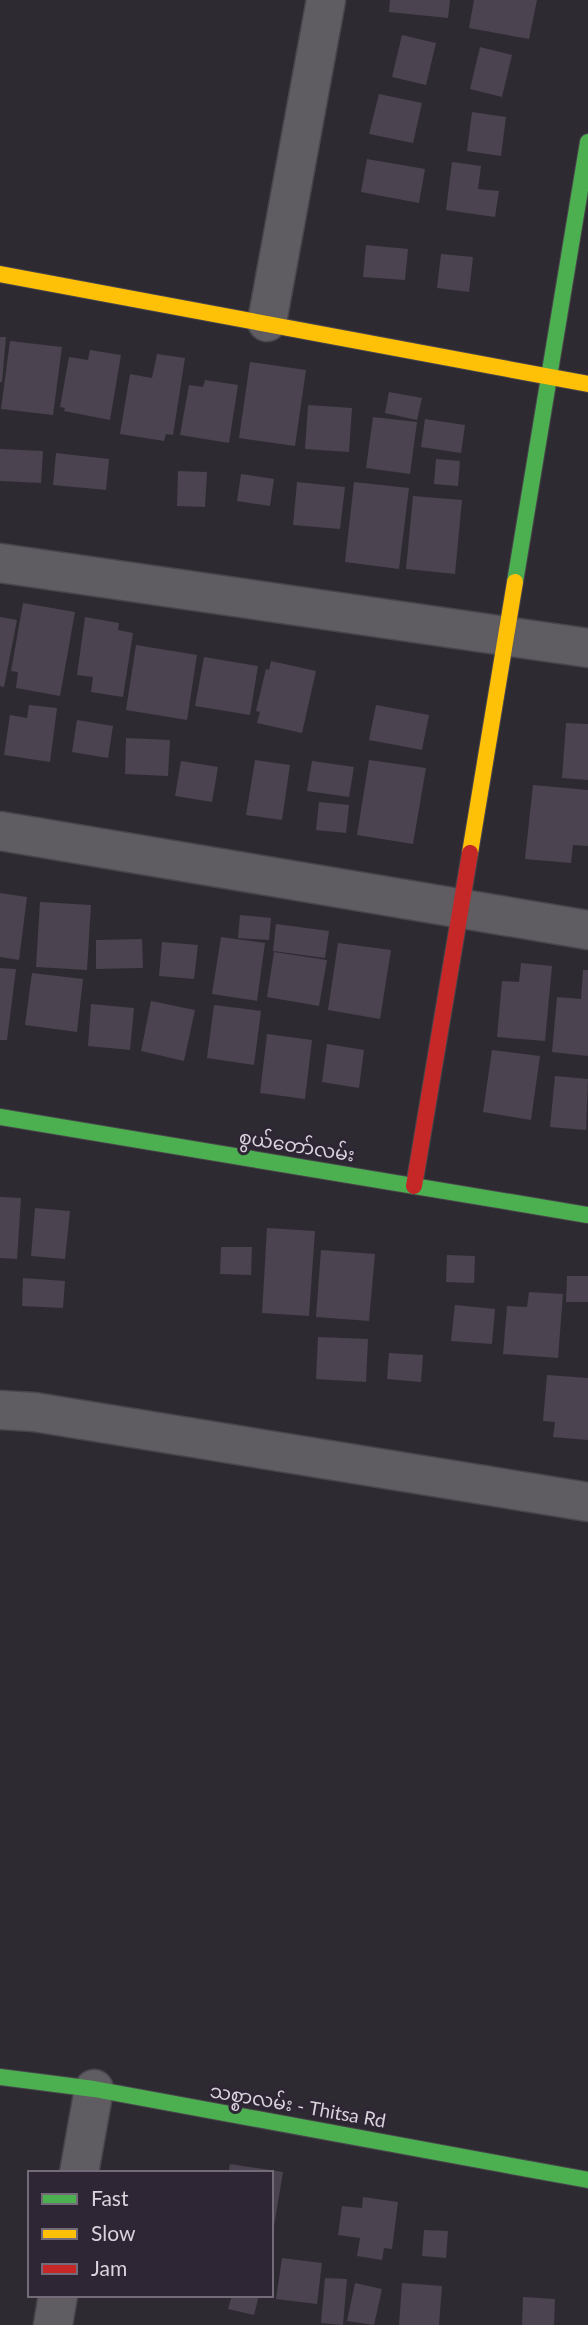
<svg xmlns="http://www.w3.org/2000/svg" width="588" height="2325" font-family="Lato,'Noto Sans Myanmar',sans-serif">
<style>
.building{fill:#4b4350}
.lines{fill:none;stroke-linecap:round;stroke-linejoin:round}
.street-casing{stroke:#49454c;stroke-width:41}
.fast-casing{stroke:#49454c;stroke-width:18}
.slow-casing{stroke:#49454c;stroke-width:18}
.jam-casing{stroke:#49454c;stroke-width:18}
.street{stroke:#5f5c62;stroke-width:38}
.fast{stroke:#4caf50;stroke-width:16}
.slow{stroke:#ffc107;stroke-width:16}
.jam{stroke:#c62828;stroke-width:16}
.labels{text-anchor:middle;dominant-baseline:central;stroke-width:6;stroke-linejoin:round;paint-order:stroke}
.street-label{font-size:19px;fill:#d9d3dc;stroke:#2f2635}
</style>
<rect width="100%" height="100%" fill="#2e2a32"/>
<!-- building -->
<g class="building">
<path d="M 390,0 L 450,0 L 448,18 L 389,12 Z"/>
<path d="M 474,0 L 537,0 L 529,39 L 469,28 Z"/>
<path d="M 402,35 L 436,43 L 426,85 L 392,77 Z"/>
<path d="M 480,47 L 512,55 L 502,97 L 470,89 Z"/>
<path d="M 379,94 L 422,103 L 413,143 L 369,134 Z"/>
<path d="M 472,112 L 506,117 L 501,156 L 467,151 Z"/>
<path d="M 367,159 L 425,169 L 419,203 L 361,192 Z"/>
<path d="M 452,162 L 481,166 L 478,189 L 499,191 L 495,217 L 446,210 Z"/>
<path d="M 366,245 L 408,249 L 405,280 L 363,277 Z"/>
<path d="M 441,254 L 473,257 L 469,292 L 437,288 Z"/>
<path d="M 0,337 L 6,337 L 2,382 L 0,382 Z"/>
<path d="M 10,341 L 62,347 L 53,415 L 1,409 Z"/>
<path d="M 90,350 L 121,355 L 110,420 L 64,411 L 65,408 L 60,407 L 69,357 L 88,360 Z"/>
<path d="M 157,354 L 185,358 L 173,435 L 166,434 L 164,441 L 120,434 L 130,374 L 152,378 Z"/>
<path d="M 250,362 L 306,370 L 295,446 L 239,438 Z"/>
<path d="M 205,380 L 238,385 L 229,443 L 180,435 L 189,385 L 203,387 Z"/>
<path d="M 389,392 L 422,398 L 417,420 L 385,413 Z"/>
<path d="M 308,405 L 352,408 L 349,452 L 305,449 Z"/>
<path d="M 373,417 L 417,422 L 410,474 L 366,468 Z"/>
<path d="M 425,419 L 465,425 L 461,453 L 421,447 Z"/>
<path d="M 0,449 L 43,451 L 41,483 L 0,481 Z"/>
<path d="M 56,453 L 109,459 L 106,490 L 53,485 Z"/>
<path d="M 436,459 L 460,461 L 458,486 L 434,484 Z"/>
<path d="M 178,471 L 207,472 L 205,507 L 177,506 Z"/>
<path d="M 241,474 L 274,479 L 270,506 L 237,501 Z"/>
<path d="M 297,482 L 345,487 L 340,529 L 293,525 Z"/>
<path d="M 354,482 L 409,488 L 399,569 L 345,562 Z"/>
<path d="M 413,496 L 462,500 L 455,574 L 406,569 Z"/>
<path d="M 23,603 L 75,612 L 60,696 L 16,688 L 18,672 L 11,671 Z"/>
<path d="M 0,617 L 17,620 L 4,687 L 0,686 Z"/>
<path d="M 85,617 L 119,623 L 118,630 L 133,633 L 123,697 L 91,692 L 93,677 L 77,675 Z"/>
<path d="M 136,645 L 197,655 L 187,720 L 126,710 Z"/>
<path d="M 204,657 L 258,666 L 250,715 L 195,706 Z"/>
<path d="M 271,661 L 316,671 L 302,733 L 257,723 L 260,712 L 256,711 L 266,669 L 269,670 Z"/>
<path d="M 29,705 L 57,708 L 50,762 L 4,755 L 10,715 L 27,718 Z"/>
<path d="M 376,705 L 429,715 L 422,750 L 369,740 Z"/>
<path d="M 77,720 L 113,726 L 108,758 L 72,752 Z"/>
<path d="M 566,723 L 588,724 L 588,780 L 562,778 Z"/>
<path d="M 126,738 L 170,740 L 168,776 L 125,774 Z"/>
<path d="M 255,760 L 290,765 L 282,820 L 246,815 Z"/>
<path d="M 369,760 L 426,768 L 413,844 L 357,835 Z"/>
<path d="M 181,761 L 218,767 L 212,802 L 175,796 Z"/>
<path d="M 312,761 L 354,767 L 349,797 L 307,791 Z"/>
<path d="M 533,785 L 588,790 L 588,846 L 573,845 L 571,863 L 525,859 Z"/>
<path d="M 319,802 L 349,805 L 346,833 L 316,830 Z"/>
<path d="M 0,893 L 27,897 L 19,960 L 0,957 Z"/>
<path d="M 40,902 L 91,905 L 87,970 L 36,967 Z"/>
<path d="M 240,915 L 271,918 L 269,940 L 238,938 Z"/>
<path d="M 276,924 L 329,931 L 325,958 L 273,951 Z"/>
<path d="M 221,937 L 265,943 L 257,1001 L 212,994 Z"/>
<path d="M 142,939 L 143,968 L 96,969 L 96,940 Z"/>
<path d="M 162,942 L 198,945 L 194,979 L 159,976 Z"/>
<path d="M 338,943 L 391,950 L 380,1019 L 328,1010 Z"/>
<path d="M 274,952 L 327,960 L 319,1006 L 267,997 Z"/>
<path d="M 521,963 L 552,966 L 545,1041 L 497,1037 L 502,981 L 519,982 Z"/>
<path d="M 0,968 L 16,969 L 7,1040 L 0,1040 Z"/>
<path d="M 583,970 L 588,970 L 588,1056 L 552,1052 L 557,997 L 581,999 Z"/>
<path d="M 32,973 L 83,979 L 77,1032 L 25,1025 Z"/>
<path d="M 151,1001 L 195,1010 L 184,1061 L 141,1051 Z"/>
<path d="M 91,1004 L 134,1008 L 130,1050 L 88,1046 Z"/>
<path d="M 214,1005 L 261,1011 L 254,1065 L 207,1058 Z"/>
<path d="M 267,1034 L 312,1040 L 305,1099 L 260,1093 Z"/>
<path d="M 327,1044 L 364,1050 L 359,1088 L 322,1082 Z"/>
<path d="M 492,1050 L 540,1056 L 531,1120 L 483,1112 Z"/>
<path d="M 555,1076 L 588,1079 L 586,1130 L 550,1127 Z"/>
<path d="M 0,1197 L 21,1198 L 17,1259 L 0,1258 Z"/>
<path d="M 35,1208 L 70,1211 L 65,1259 L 31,1256 Z"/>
<path d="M 267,1228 L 315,1231 L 309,1316 L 262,1313 Z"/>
<path d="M 221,1247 L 252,1247 L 251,1275 L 220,1274 Z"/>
<path d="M 321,1250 L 375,1254 L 369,1321 L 316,1317 Z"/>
<path d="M 447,1255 L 475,1256 L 474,1283 L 446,1282 Z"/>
<path d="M 567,1276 L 588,1276 L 588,1302 L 566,1302 Z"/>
<path d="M 23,1278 L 65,1281 L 63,1308 L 22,1306 Z"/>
<path d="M 529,1292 L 563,1294 L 558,1358 L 503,1354 L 507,1306 L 527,1307 Z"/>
<path d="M 455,1305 L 495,1309 L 492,1344 L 451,1341 Z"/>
<path d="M 318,1337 L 368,1339 L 366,1382 L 316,1379 Z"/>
<path d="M 389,1353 L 423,1355 L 421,1382 L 387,1379 Z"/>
<path d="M 547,1375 L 588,1378 L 588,1440 L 553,1437 L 555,1422 L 543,1421 Z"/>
<path d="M 230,2164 L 283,2172 L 273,2232 L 271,2173 L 228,2173 Z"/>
<path d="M 363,2197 L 398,2202 L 392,2249 L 384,2248 L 382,2260 L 357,2256 L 360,2238 L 338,2235 L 342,2206 L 362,2208 Z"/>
<path d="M 424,2230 L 448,2231 L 446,2258 L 422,2256 Z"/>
<path d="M 282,2258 L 322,2263 L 317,2304 L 276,2299 Z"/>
<path d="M 325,2278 L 347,2279 L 343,2325 L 321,2323 Z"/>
<path d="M 355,2283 L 382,2289 L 374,2325 L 347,2321 Z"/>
<path d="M 402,2283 L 442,2286 L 439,2325 L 399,2325 Z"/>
<path d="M 232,2295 L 259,2295 L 254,2315 L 228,2309 Z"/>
<path d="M 523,2297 L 555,2299 L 554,2325 L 522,2325 Z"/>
</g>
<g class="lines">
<defs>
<g id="street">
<path d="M 267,322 L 326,0"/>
<path d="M 0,563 L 588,648"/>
<path d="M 0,831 L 588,930"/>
<path d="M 0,1410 L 34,1412 L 588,1502"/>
<path d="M 79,2173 L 94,2089"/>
<path d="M 53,2325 L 58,2295"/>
</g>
<g id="fast">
<path d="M 515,582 L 588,142"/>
<path d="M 0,1117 L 588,1215"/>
<path d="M 0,2077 L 94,2089 L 588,2180"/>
</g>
<g id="slow">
<path d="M 0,274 L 588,384"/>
<path d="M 470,853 L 515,582"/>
</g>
<path id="jam" d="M 414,1186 L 470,853"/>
</defs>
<!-- street casing -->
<use href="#street" class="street-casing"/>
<!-- fast casing -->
<use href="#fast" class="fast-casing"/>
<!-- slow casing -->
<use href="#slow" class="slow-casing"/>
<!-- jam casing -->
<use href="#jam" class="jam-casing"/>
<!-- street -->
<use href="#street" class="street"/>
<!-- fast -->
<use href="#fast" class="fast"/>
<!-- slow -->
<use href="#slow" class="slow"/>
<!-- jam -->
<use href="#jam" class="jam"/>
</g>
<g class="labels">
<!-- street labels -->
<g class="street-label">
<text transform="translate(297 1145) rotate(9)">စွယ်တော်လမ်း</text>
<text transform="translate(298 2105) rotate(10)">သစ္စာလမ်း - Thitsa Rd</text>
</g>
</g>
<!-- legend -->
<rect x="28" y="2171" width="245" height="126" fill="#2f2635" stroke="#736b78" stroke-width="2"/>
<rect x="42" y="2194" width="35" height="10" fill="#4caf50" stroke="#736b78" stroke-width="2"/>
<text x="91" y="2206" font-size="21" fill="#d9d3dc">Fast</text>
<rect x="42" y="2229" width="35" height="10" fill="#ffc107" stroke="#736b78" stroke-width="2"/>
<text x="91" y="2241" font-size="21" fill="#d9d3dc">Slow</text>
<rect x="42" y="2264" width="35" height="10" fill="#c62828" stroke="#736b78" stroke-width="2"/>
<text x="91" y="2276" font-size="21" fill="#d9d3dc">Jam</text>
</svg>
